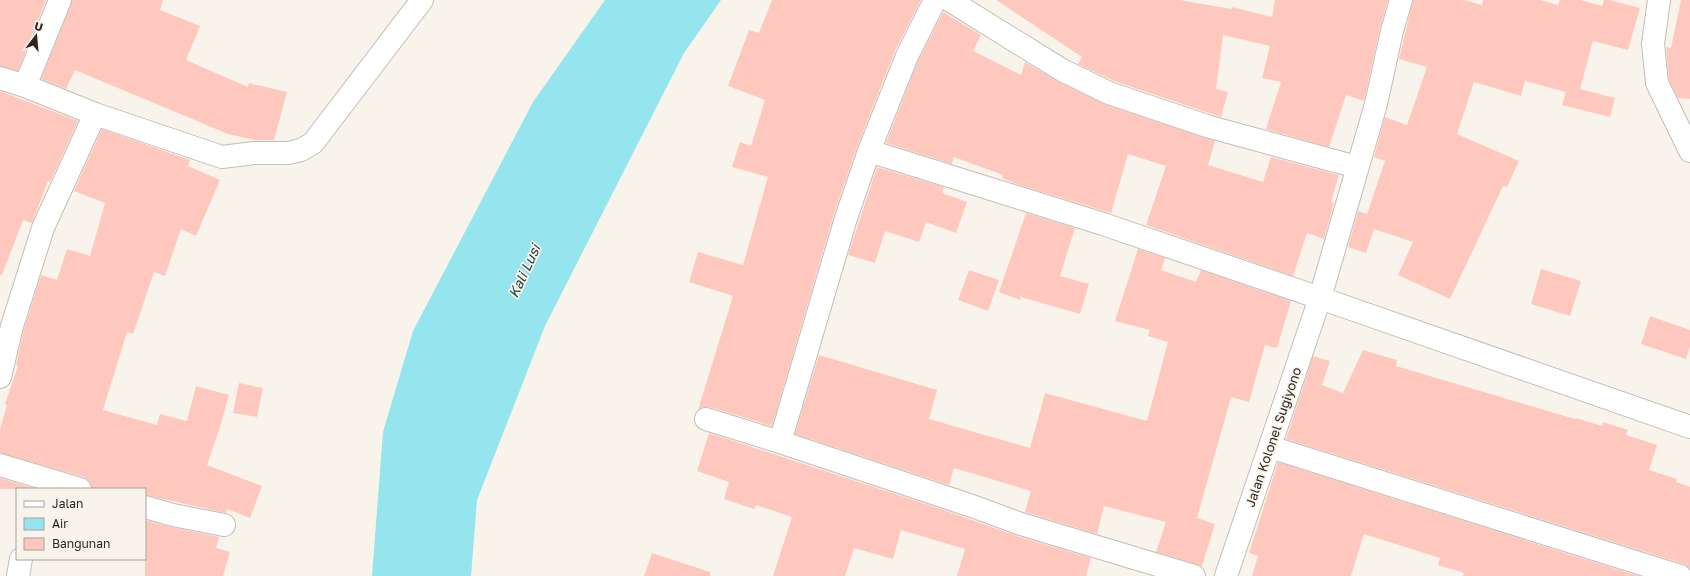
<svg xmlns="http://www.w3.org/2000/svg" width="1690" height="576" font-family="'Golos Text',sans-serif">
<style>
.water{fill:#94e5ed}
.building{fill:#ffc8be}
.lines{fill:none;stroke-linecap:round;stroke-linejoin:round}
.minor-casing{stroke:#c2bdb5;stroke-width:24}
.minor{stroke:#fff;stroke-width:22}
.labels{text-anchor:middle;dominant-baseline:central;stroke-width:3.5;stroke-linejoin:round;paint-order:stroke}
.street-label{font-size:13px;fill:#292723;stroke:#f9f4eb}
.water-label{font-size:14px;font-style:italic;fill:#1a4145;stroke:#f9f4eb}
</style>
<rect width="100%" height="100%" fill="#f9f4eb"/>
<!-- water -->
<path class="water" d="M 605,0 L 721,0 L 684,53 L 545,326 L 477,500 L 471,576 L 372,576 L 383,432 L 413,331 L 533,102 Z"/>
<!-- building -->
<g class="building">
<path d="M 0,0 L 46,0 L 18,71 L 0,66 Z"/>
<path d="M 72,0 L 163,0 L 160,10 L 200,26 L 186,60 L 248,87 L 249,83 L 287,92 L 274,140 L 255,140 L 228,134 L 75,70 L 66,89 L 41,79 Z"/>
<path d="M 772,0 L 921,0 L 895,51 L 857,147 L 834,214 L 772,426 L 710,407 L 704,407 L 698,410 L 733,296 L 689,282 L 698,252 L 743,265 L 768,177 L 732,167 L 740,142 L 751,146 L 765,100 L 728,86 L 749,30 L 759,33 Z"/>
<path d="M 996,0 L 1180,0 L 1231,9 L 1232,7 L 1272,17 L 1275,0 L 1388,0 L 1380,28 L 1364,101 L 1346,95 L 1329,147 L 1266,129 L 1281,82 L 1262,78 L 1270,46 L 1223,35 L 1216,89 L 1228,92 L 1221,117 L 1114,81 L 1078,64 L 1082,57 Z"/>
<path d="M 1413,0 L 1464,0 L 1482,5 L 1483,0 L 1540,0 L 1558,5 L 1560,0 L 1580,0 L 1602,6 L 1604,0 L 1609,0 L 1640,8 L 1628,50 L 1593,41 L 1580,89 L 1615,98 L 1610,117 L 1562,105 L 1566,92 L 1525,81 L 1521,96 L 1474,82 L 1457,134 L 1519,161 L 1507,187 L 1503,186 L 1450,299 L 1398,275 L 1413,242 L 1374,229 L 1366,253 L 1348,247 L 1358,211 L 1367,214 L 1385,161 L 1374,157 L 1385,117 L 1407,125 L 1427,67 L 1399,59 Z"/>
<path d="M 1681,0 L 1690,0 L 1690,99 L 1678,98 L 1669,80 L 1666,47 L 1671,48 Z"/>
<path d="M 943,12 L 981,35 L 973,51 L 1021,75 L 1025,62 L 1057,81 L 1104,104 L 1215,141 L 1208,165 L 1263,182 L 1271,157 L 1339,175 L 1331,202 L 1334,203 L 1324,239 L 1307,233 L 1293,276 L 1146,225 L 1166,166 L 1128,154 L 1111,213 L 1016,184 L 1002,178 L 1003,175 L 954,157 L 952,164 L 886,143 L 918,61 Z"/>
<path d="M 0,91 L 78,121 L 50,182 L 48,181 L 32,223 L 23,220 L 2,275 L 0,275 Z"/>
<path d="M 102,129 L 190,160 L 188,166 L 220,180 L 196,236 L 181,229 L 165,276 L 154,272 L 133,334 L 127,332 L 103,410 L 157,425 L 160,414 L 187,421 L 196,386 L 229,395 L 219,430 L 207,465 L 262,486 L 250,518 L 227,509 L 226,513 L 145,495 L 145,489 L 92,489 L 89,481 L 84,477 L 0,453 L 0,429 L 7,405 L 5,404 L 18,366 L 16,365 L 24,329 L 41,275 L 57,280 L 67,249 L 90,256 L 105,203 L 74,191 Z"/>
<path d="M 877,167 L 944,187 L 942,193 L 967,202 L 956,233 L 926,222 L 919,242 L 885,231 L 875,263 L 848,255 Z"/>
<path d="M 1026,213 L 1075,228 L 1060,276 L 1089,284 L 1080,314 L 1021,297 L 1020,300 L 999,292 Z"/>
<path d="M 1138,249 L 1165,258 L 1161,270 L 1196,282 L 1201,270 L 1291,301 L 1277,348 L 1265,345 L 1249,402 L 1231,397 L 1197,518 L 1215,524 L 1202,566 L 1156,552 L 1166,522 L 1104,506 L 1097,534 L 1025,512 L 1031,491 L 954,468 L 949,485 L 795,434 L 819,355 L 937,390 L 929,419 L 1030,448 L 1045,393 L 1147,421 L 1168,342 L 1148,336 L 1150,330 L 1115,321 Z"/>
<path d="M 1541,269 L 1581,281 L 1570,316 L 1531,304 Z"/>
<path d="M 969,270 L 999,280 L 988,311 L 958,300 Z"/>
<path d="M 1650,316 L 1690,330 L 1690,346 L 1686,359 L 1641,344 Z"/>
<path d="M 1363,350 L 1397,360 L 1396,366 L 1575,419 L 1576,418 L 1602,426 L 1603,422 L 1628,430 L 1626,435 L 1657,445 L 1649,470 L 1677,479 L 1676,482 L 1690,487 L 1690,569 L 1684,564 L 1286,439 L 1313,356 L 1330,361 L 1322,385 L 1343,393 Z"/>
<path d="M 239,383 L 263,388 L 257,417 L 233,413 Z"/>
<path d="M 709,433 L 941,509 L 1017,536 L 1091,558 L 1086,576 L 957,576 L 965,549 L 901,530 L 893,559 L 854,548 L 845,576 L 773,576 L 792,517 L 756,505 L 754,509 L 724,499 L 729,482 L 697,471 Z"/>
<path d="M 1278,462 L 1638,576 L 1463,576 L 1464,573 L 1438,565 L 1440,558 L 1364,534 L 1351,576 L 1252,576 L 1258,556 L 1249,553 Z"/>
<path d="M 0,478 L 36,489 L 0,489 Z"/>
<path d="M 145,520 L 171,527 L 219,537 L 216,548 L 230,552 L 223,576 L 145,576 Z"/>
<path d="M 652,553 L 710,572 L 710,576 L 644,576 Z"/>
</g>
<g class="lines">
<defs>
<g id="minor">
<path d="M 949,0 L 1062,70 L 1109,93 L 1210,127 L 1357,167"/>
<path d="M 1659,0 L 1653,44 L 1657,83 L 1690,151"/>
<path d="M 0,78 L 25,86"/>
<path d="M 95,114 L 222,157 L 254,153 L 288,153 L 301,150 L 313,143 L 422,0"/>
<path d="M 869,151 L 907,56 L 935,0"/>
<path d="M 0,377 L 12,326 L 43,228 L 95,114 L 25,86 L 60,0"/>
<path d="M 706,419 L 780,442"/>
<path d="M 1270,447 L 1680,576"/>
<path d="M 0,465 L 80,489"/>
<path d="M 145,507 L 173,515 L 224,525"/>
<path d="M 18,576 L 21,559"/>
<path d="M 1194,576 L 1021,524 L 972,506 L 780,442 L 846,218 L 869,151 L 1103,224 L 1320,298 L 1690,427"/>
<path d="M 1226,576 L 1320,298 L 1376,104 L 1392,31 L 1401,0"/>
</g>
</defs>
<!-- minor casing -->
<use href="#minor" class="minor-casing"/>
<!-- minor -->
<use href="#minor" class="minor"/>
</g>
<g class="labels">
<!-- street labels -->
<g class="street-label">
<text transform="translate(1273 437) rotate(-71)">Jalan Kolonel Sugiyono</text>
</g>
<!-- water labels -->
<g class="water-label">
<text transform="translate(524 271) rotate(-65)">Kali Lusi</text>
</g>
</g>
<!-- legend -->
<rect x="16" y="488" width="130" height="72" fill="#f9f4eb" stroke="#a6a29b"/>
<rect x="24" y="501" width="20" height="6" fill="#ffffff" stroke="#a6a29b"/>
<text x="52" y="508" font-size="12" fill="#292723">Jalan</text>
<rect x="24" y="518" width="20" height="12" fill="#94e5ed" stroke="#a6a29b"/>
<text x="52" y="528" font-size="12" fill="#292723">Air</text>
<rect x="24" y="538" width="20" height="12" fill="#ffc8be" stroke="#a6a29b"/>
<text x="52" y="548" font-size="12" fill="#292723">Bangunan</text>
<!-- north arrow -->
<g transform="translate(36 36) rotate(16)" stroke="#f9f4eb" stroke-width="3" paint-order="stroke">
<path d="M0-3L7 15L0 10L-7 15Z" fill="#292723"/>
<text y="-6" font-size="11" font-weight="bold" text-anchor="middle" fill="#292723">U</text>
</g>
</svg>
